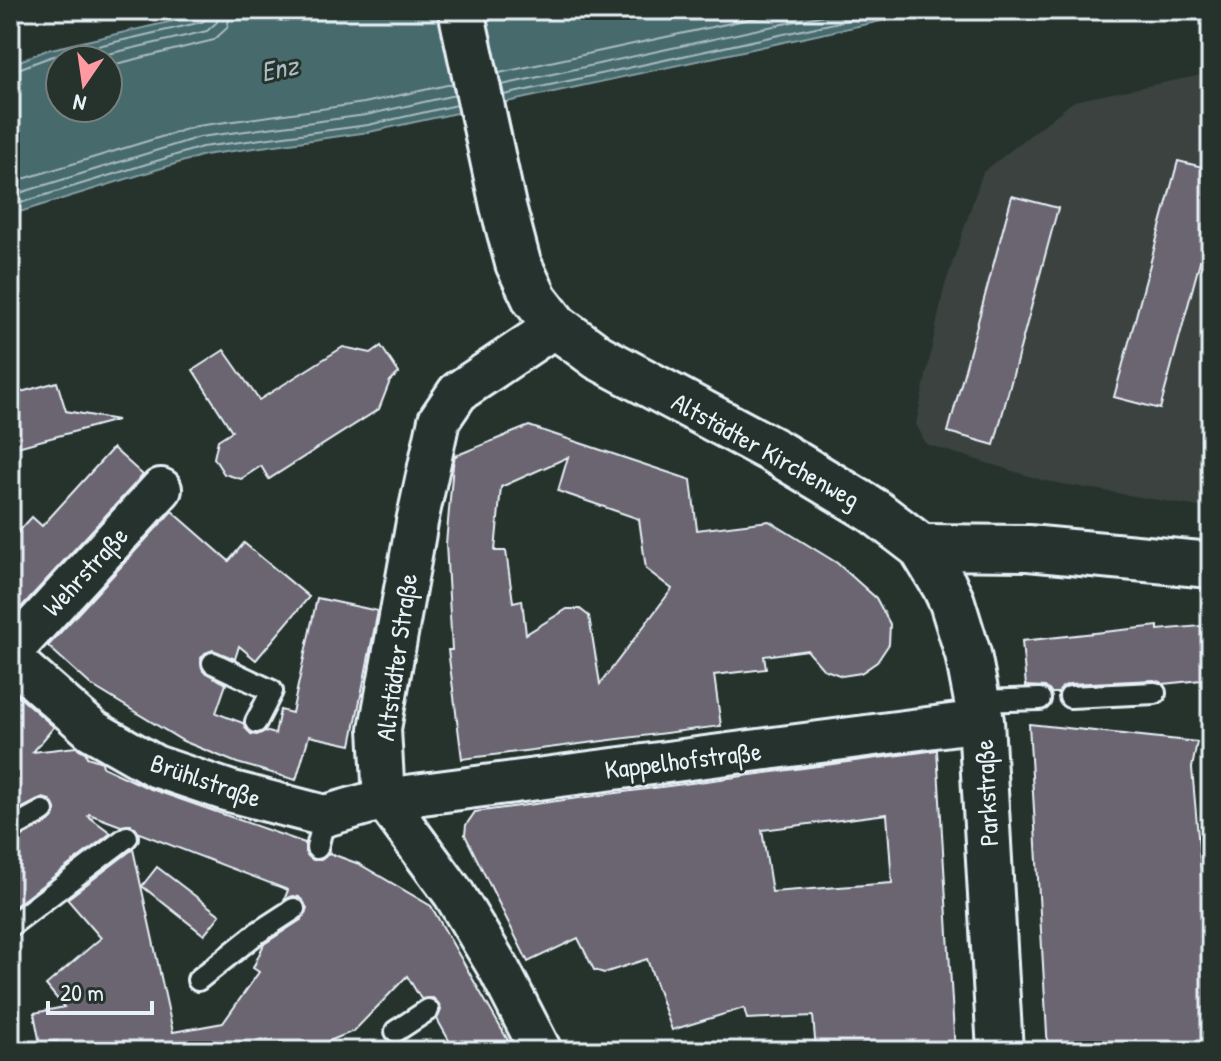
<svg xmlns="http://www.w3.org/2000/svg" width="1221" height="1061" font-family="'Patrick Hand',sans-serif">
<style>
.built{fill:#3a4241}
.water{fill:#476a6d;stroke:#87a0a5;stroke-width:2;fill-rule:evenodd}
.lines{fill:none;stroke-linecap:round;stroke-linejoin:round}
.shore{stroke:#a8bbc0;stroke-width:2}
.building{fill:#6a6570;stroke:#e8f1f8;stroke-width:2;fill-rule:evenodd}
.service-casing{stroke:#e8f1f8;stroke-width:26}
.minor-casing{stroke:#e8f1f8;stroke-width:46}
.secondary-casing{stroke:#e8f1f8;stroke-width:50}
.primary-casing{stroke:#e8f1f8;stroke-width:50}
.service{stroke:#26332d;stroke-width:20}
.minor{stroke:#26332d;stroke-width:40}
.secondary{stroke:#26332d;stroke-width:44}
.primary{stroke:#26332d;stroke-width:44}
.labels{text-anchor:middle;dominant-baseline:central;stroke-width:6;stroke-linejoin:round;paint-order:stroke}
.street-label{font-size:26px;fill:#e8f1f8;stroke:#26332d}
.water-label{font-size:28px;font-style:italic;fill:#a8bbc0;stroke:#26332d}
</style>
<rect width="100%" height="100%" fill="#26332d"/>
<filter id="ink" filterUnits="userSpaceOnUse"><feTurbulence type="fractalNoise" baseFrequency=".0125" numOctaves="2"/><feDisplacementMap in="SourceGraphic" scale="16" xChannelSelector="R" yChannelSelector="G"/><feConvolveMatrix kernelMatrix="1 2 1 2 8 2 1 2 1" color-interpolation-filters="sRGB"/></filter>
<g filter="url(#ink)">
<!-- built -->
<path class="built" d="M 1211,73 L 1211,509 L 1045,481 L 926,444 L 916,424 L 944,288 L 983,172 L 1074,101 Z"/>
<!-- water -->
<path class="water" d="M 221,10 L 932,10 L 369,132 L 204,155 L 10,215 L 10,65 L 47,50 ZM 60,60 L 108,60 L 108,108 L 60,108 Z"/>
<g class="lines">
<!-- shore -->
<g class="shore">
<path d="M 82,60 L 207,31 L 217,22 L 219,10"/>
<path d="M 108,66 L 214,40 L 227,28 L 231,10"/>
<path d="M 10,72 L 50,57 L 202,22 L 208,17 L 209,10"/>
<path d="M 499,73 L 791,10"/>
<path d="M 502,85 L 847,10"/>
<path d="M 504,95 L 894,10"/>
<path d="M 10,183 L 197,126 L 364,103 L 452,84"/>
<path d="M 10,196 L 200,137 L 366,115 L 455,95"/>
<path d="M 10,206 L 202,147 L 368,125 L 457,105"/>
</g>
</g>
<!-- building -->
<g class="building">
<path d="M 1178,161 L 1211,169 L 1211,252 L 1203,250 L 1160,409 L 1114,397 Z"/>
<path d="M 1012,196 L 1058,208 L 994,445 L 948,432 Z"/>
<path d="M 381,346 L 399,373 L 390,381 L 379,409 L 269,479 L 261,466 L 241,479 L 224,474 L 214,458 L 218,440 L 232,431 L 193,370 L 224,350 L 259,400 L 343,347 L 371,353 Z"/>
<path d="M 57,382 L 66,411 L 117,420 L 10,449 L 10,395 Z"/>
<path d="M 529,426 L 691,480 L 697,530 L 769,521 L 837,563 L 876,598 L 890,624 L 889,644 L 877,662 L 861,673 L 842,676 L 823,669 L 807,650 L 764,656 L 766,669 L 714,675 L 721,726 L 462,759 L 448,650 L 452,650 L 446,544 L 453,465 L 455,456 ZM 568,457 L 558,491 L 639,519 L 646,569 L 672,589 L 600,684 L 589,616 L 580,609 L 567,609 L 526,634 L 522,600 L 513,602 L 506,551 L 495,551 L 501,487 Z"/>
<path d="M 113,448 L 143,475 L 13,616 L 10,613 L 10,541 L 32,517 L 42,526 Z"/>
<path d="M 172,511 L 229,561 L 244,543 L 309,597 L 256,660 L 239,646 L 235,659 L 213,650 L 205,653 L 201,658 L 203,671 L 226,684 L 216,713 L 243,723 L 251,734 L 257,735 L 265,731 L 275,734 L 280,710 L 292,713 L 317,598 L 378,611 L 351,745 L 309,736 L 296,780 L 237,763 L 183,741 L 91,685 L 48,646 Z"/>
<path d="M 1211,625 L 1211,679 L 1163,684 L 1154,680 L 1069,684 L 1062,687 L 1058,693 L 1052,693 L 1045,687 L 1026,686 L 1022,641 L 1158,626 L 1158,630 Z"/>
<path d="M 10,689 L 54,727 L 33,752 L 76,747 L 86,753 L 87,757 L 102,762 L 103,767 L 148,788 L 305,843 L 305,852 L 313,860 L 321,860 L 329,853 L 359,864 L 431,906 L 514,1051 L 455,1051 L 437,1019 L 441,1010 L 439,1004 L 433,998 L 421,999 L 407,976 L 354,1031 L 322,1044 L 300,1046 L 296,1051 L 59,1051 L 57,1041 L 40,1044 L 34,1013 L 64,1007 L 46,985 L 101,938 L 67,899 L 133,849 L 173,1032 L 223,1023 L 259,972 L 253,968 L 264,944 L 302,919 L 307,908 L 299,897 L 293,896 L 284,900 L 288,890 L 139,833 L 131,825 L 121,826 L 89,814 L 88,816 L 111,833 L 10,910 L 10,842 L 49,822 L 56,811 L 50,800 L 43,798 L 10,814 Z"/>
<path d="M 1029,724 L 1197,742 L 1192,768 L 1211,985 L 1211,1051 L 1048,1051 Z"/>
<path d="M 937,750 L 955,1051 L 816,1051 L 813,1016 L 747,1019 L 744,1008 L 672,1030 L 647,959 L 604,973 L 594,970 L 578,938 L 528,962 L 465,835 L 466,825 L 475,812 ZM 887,814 L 892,883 L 772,892 L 762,830 Z"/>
<path d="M 157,867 L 220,915 L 204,935 L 142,886 Z"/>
</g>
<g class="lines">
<defs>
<g id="service">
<path d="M 213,663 L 272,691 L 256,722"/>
<path d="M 1070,697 L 1155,693"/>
<path d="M 978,701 L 1040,699"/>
<path d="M 10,829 L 43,811"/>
<path d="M 317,848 L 325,816"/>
<path d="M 10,926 L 127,837"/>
<path d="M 198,980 L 257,933 L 294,909"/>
<path d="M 396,1031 L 428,1010"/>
</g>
<g id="minor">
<path d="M 10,653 L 161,489"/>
<path d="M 10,658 L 92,730 L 155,766 L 229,791 L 325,816 L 384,799 L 981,721"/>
<path d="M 541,1051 L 499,969 L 454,894 L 384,799 L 380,729 L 417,522 L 439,420 L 458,392 L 556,326"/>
</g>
<path id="secondary" d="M 921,547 L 1028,548 L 1211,565"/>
<path id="primary" d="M 461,10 L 503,206 L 518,263 L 535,299 L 556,326 L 598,357 L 776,452 L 874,511 L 921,547 L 944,585 L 952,602 L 968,654 L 981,721 L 1000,1051"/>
</defs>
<!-- service casing -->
<use href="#service" class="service-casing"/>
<!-- minor casing -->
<use href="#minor" class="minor-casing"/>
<!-- secondary casing -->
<use href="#secondary" class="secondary-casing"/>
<!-- primary casing -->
<use href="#primary" class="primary-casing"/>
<!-- service -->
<use href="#service" class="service"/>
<!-- minor -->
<use href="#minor" class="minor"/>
<!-- secondary -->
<use href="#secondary" class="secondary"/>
<!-- primary -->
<use href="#primary" class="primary"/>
</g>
</g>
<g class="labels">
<!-- street labels -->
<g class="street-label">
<text transform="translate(766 450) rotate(29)">Altstädter Kirchenweg</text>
<text transform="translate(85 571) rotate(-47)">Wehrstraße</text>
<text transform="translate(396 657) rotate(-82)">Altstädter Straße</text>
<text transform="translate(683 760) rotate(-7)">Kappelhofstraße</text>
<text transform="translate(206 780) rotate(19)">Brühlstraße</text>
<text transform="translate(986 793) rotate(-93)">Parkstraße</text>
</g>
<!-- water labels -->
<g class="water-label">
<text transform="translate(279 68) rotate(-12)">Enz</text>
</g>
</g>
<!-- margin -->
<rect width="1221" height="1061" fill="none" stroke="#26332d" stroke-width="40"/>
<rect x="20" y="20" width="1181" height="1021" fill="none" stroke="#e8f1f8" stroke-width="3" filter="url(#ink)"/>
<!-- north arrow -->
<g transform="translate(84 84) rotate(193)"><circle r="38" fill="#26332d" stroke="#747f7e" stroke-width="2"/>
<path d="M0-6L14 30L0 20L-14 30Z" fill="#ff9aa2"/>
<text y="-12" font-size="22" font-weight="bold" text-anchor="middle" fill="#e8f1f8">N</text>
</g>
<!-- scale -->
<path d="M48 1001v12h104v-12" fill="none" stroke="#e8f1f8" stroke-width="4"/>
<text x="60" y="1001" font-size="24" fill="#e8f1f8" stroke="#26332d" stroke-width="6" paint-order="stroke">20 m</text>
</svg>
